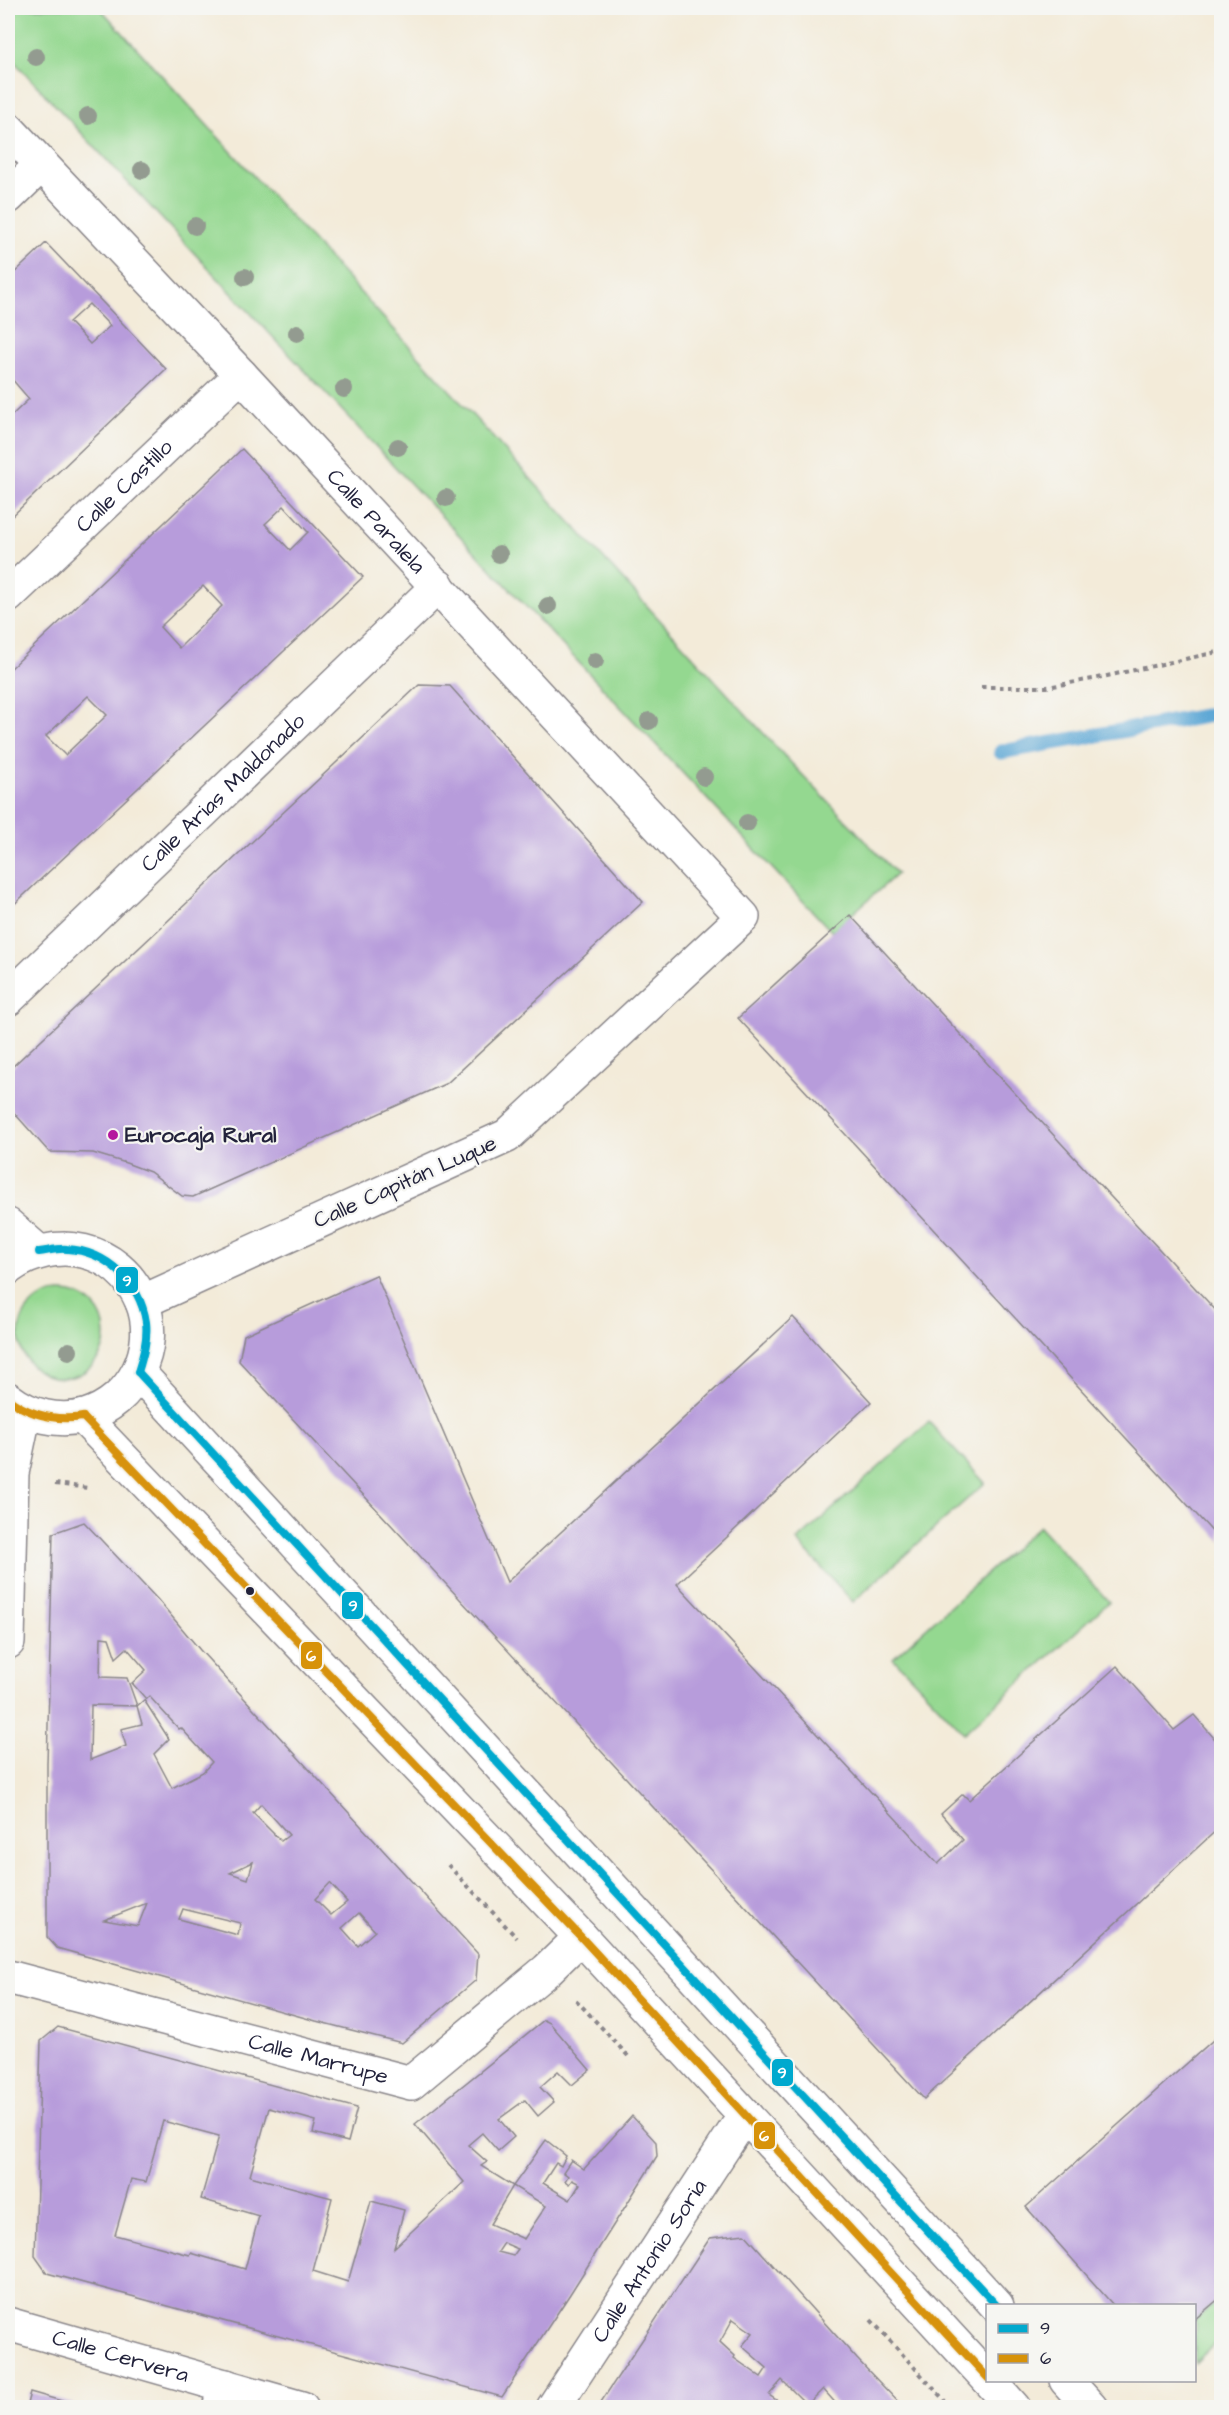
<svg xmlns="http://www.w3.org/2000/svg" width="1229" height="2415" font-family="'Architects Daughter',sans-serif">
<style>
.green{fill:#94d890;stroke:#5b7d66;stroke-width:1.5}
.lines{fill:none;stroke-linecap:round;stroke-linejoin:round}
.stream{stroke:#5da7d5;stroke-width:15}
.building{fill:#b79cdb;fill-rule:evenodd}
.minor-casing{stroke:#8a868a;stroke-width:36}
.major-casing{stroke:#8a868a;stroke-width:36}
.path{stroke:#8a868a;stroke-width:4;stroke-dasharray:4.5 4.5;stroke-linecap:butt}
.minor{stroke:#fff;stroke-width:33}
.major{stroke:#fff;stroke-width:33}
.bus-1-casing{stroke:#f6f6f2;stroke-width:12}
.bus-2-casing{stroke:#f6f6f2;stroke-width:12}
.bus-1{stroke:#00a9ce;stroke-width:8}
.bus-2{stroke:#d79209;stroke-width:8}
.tree{fill:#939b90}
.poi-dot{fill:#b5179e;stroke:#f6f6f2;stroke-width:2}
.bus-dot{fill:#22223b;stroke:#f6f6f2;stroke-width:2}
.labels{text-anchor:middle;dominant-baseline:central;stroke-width:4.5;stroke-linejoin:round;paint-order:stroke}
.street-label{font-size:22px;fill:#22223b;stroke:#f6f6f2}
.poi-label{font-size:22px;font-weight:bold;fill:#22223b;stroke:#f6f6f2;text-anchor:start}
.line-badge{stroke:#f6f6f2;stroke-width:2}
.badge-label{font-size:16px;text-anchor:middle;font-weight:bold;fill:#fff}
</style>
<rect width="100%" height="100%" fill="#f6f6f2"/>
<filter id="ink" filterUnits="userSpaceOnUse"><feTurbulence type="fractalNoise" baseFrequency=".0167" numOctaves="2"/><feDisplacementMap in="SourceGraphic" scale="12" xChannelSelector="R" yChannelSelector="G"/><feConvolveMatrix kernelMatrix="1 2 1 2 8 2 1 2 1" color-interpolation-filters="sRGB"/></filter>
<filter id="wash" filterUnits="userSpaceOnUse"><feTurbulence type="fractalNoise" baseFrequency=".008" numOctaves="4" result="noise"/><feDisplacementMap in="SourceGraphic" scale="24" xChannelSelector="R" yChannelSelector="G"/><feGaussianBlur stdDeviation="1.35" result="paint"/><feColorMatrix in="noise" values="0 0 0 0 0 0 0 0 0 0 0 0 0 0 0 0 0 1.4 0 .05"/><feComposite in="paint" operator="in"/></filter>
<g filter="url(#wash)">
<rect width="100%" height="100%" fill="#f3ebd9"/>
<!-- green -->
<g class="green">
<path d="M 8,8 L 100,8 L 777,748 L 897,874 L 832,932 L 8,55 Z"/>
<circle cx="62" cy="1335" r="43"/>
<path d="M 929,1422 L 985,1483 L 853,1602 L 797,1541 Z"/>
<path d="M 1039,1526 L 1109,1602 L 964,1733 L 893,1658 Z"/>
<path d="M 1221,2297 L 1221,2338 L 1195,2363 L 1195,2320 Z"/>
</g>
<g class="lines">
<!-- stream -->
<path class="stream" d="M 1001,752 L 1222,713"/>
</g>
<g id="blocks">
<!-- building -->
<g class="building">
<path d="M 46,243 L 166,369 L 8,520 L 8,427 L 10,425 L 8,419 L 29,399 L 11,378 L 8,381 L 8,279 ZM 89,304 L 110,326 L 90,344 L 69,322 Z"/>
<path d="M 242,449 L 363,577 L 8,910 L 8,671 ZM 284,506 L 308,532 L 290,550 L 265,524 ZM 203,586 L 222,606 L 179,648 L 160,627 ZM 88,696 L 107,715 L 65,755 L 46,736 Z"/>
<path d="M 419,685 L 450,686 L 643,902 L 447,1083 L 193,1197 L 182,1196 L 150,1172 L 126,1163 L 93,1153 L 49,1152 L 8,1106 L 8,1077 L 10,1069 Z"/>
<path d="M 850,915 L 1221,1316 L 1221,1541 L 738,1018 Z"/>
<path d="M 376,1275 L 507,1582 L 793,1317 L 871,1402 L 677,1584 L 938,1864 L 963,1840 L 941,1814 L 963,1794 L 969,1800 L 1117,1666 L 1174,1730 L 1194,1715 L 1221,1746 L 1221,1826 L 924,2099 L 239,1361 L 244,1335 Z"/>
<path d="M 84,1522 L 158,1600 L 200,1650 L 478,1954 L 476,1980 L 402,2043 L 316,2021 L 57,1948 L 47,1937 L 47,1764 L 53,1533 ZM 101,1637 L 109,1638 L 116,1658 L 127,1648 L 146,1670 L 132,1683 L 146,1699 L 149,1696 L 179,1729 L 181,1728 L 212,1762 L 203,1772 L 172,1788 L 154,1754 L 169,1739 L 144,1700 L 137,1706 L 127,1678 L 100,1677 ZM 91,1705 L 137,1706 L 142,1724 L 121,1729 L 126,1746 L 90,1760 ZM 261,1804 L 289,1835 L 281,1841 L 253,1813 ZM 253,1862 L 248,1879 L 230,1873 ZM 330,1883 L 347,1902 L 331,1915 L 315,1899 ZM 147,1903 L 138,1926 L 104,1920 ZM 183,1909 L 240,1923 L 238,1935 L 179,1919 ZM 359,1913 L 375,1931 L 358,1946 L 342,1928 Z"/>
<path d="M 544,2020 L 550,2023 L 590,2070 L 572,2085 L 558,2071 L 540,2087 L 554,2102 L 538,2116 L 525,2100 L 499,2119 L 514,2137 L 498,2151 L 482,2133 L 468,2145 L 487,2162 L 481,2166 L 513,2186 L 490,2224 L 524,2239 L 546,2206 L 513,2186 L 546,2140 L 566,2156 L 561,2166 L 556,2163 L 543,2183 L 570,2200 L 580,2184 L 572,2180 L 569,2184 L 565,2181 L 568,2176 L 563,2172 L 571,2160 L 584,2169 L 632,2116 L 656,2142 L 657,2156 L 570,2294 L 502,2397 L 47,2273 L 35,2256 L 41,2041 L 58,2027 L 357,2108 L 348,2142 L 313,2133 L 316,2121 L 269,2108 L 250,2176 L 332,2198 L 313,2271 L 348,2282 L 371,2201 L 404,2210 L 394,2248 L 464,2182 L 415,2124 ZM 163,2121 L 219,2136 L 201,2199 L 259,2216 L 245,2269 L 191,2253 L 190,2255 L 115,2235 L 131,2179 L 146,2182 ZM 504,2243 L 518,2249 L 513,2256 L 498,2252 Z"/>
<path d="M 1221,2033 L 1221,2297 L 1194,2320 L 1194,2306 L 1114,2306 L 1026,2207 Z"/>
<path d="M 745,2234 L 857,2359 L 904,2408 L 840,2408 L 823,2389 L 807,2405 L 782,2380 L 769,2395 L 788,2408 L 597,2408 L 710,2238 ZM 733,2319 L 753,2333 L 742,2346 L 767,2368 L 761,2377 L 734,2358 L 735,2356 L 720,2342 Z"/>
<path d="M 30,2392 L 83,2407 L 83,2408 L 26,2408 Z"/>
</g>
</g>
</g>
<g filter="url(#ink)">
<use href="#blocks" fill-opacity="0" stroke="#8a868a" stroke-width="1.5"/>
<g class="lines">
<defs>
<g id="minor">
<path id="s1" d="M 8,129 L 241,375 L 743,917 L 507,1136 L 142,1302"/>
<path d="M 8,197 L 41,165"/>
<path id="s2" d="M 8,596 L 241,375"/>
<path id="s3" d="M 8,999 L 438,586"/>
<path d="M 8,1642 L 12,1473 L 25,1411"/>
<path id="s4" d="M 8,1977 L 411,2083 L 547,1970 L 581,1937"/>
<path d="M 220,2408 L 226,2386"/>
<path id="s5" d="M 553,2408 L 745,2115"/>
</g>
<g id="major">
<path d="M 8,1225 L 39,1252"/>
<path d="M 8,1268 C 54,1234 119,1246 142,1302 C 160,1348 133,1402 85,1416 C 58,1423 30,1416 8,1399"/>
<path d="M 138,1372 L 997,2306"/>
<path d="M 83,1417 L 581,1937 L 988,2379"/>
<path id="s6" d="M 8,2324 L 302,2408"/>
<path d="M 989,2380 L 1014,2408"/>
<path d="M 1066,2380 L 1091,2408"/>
</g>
</defs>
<!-- minor casing -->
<use href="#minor" class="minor-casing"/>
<!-- major casing -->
<use href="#major" class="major-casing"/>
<!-- path -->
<g class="path">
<path d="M 981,687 L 1047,687 L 1093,679 L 1222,651"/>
<path d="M 55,1484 L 89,1488"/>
<path d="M 448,1865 L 517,1938"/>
<path d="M 576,2000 L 628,2056"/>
<path d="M 871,2320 L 945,2401"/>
</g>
<!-- minor -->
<use href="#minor" class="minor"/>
<!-- major -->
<use href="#major" class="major"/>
<defs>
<g id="bus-1">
<path d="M 39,1252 C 48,1251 58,1248 67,1249 C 106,1251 140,1282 146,1322 C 148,1339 143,1356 138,1372"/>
<path d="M 138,1372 L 997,2306"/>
</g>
<g id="bus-2">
<path d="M 8,1399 C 31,1416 55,1421 83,1417"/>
<path d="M 83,1417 L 581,1937 L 988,2378"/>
</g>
</defs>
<!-- bus-1 casing -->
<use href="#bus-1" class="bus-1-casing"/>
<!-- bus-2 casing -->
<use href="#bus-2" class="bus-2-casing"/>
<!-- bus-1 -->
<use href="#bus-1" class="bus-1"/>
<!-- bus-2 -->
<use href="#bus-2" class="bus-2"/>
</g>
<!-- trees -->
<g class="tree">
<circle cx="36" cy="57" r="9"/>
<circle cx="88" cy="116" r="9"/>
<circle cx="142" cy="170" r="9"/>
<circle cx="195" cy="226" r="9"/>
<circle cx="245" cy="277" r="9"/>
<circle cx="297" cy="333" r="9"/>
<circle cx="344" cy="389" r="9"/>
<circle cx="398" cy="447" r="9"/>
<circle cx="446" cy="498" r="9"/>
<circle cx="499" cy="554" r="9"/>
<circle cx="548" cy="606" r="9"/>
<circle cx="595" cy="661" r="9"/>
<circle cx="649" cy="721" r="9"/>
<circle cx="704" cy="777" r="9"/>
<circle cx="747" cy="823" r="9"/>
<circle cx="69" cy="1351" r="9"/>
</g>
</g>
<!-- markers -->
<circle class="poi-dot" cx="113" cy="1135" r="6"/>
<circle class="bus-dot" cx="250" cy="1591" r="5"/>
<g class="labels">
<!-- street labels -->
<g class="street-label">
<text stroke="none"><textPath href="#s2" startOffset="160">Calle Castillo</textPath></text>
<text stroke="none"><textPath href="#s1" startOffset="538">Calle Paralela</textPath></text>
<text stroke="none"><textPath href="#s3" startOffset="298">Calle Arias Maldonado</textPath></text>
<text transform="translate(405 1182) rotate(-24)">Calle Capitán Luque</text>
<text stroke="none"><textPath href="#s4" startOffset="321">Calle Marrupe</textPath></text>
<text stroke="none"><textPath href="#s5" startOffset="176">Calle Antonio Soria</textPath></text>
<text stroke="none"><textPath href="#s6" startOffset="117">Calle Cervera</textPath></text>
</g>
<!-- poi labels -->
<g class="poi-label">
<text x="125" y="1135">Eurocaja Rural</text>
</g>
</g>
<g class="line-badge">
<rect x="115" y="1266" width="24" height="28" rx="6" fill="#00a9ce"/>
<rect x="341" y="1591" width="23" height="29" rx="6" fill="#00a9ce"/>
<rect x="300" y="1641" width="23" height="29" rx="6" fill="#d79209"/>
<rect x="771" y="2058" width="23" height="29" rx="6" fill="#00a9ce"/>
<rect x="753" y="2121" width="23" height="29" rx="6" fill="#d79209"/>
</g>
<g class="badge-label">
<text x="127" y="1286">9</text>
<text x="353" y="1611">9</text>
<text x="311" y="1661">6</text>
<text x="782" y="2078">9</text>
<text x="764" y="2141">6</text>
</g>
<!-- margin -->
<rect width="1229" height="2415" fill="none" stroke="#f6f6f2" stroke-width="30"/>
<!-- legend -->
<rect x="986" y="2304" width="210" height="78" fill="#f6f6f2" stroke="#a1a1a9" stroke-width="1.5"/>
<rect x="998" y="2324" width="30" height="9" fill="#00a9ce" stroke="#a1a1a9" stroke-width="1.5"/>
<text x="1040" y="2334" font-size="18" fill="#22223b">9</text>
<rect x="998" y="2354" width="30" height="9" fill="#d79209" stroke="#a1a1a9" stroke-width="1.5"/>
<text x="1040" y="2364" font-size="18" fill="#22223b">6</text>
</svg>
